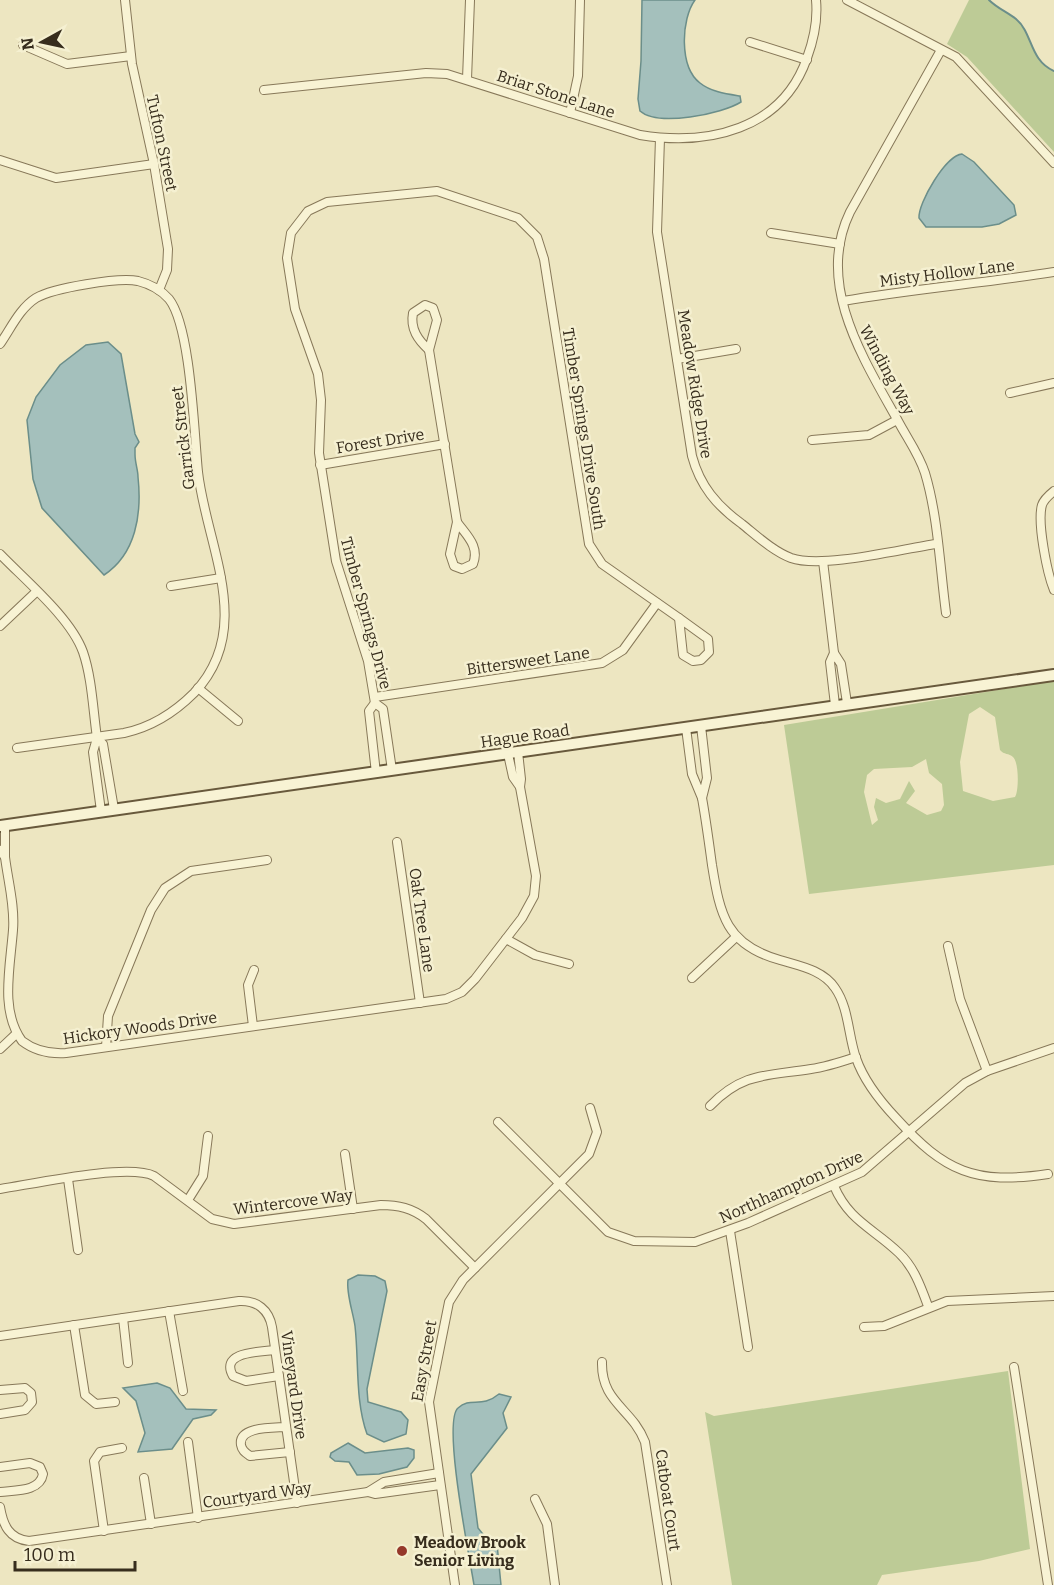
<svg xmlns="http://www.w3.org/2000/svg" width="1054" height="1585" font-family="Bitter,serif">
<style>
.green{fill:#bdcb96;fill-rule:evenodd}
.water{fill:#a4c0bc;stroke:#6b8e8a;stroke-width:1.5}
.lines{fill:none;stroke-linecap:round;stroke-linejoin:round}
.stream{stroke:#6b8e8a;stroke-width:2}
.street-casing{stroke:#877859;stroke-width:10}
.secondary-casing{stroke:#68593c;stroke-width:14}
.street{stroke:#f8f3d4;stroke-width:8}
.secondary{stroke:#f8f3d4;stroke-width:10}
.poi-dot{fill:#95382a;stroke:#f5f0d1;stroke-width:2}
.labels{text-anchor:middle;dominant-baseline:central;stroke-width:5;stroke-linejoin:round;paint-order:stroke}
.street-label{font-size:16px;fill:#372d1d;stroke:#f5f0d1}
.poi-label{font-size:16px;font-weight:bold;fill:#372d1d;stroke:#f5f0d1;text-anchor:start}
</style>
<rect width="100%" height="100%" fill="#ede6c1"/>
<!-- green -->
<g class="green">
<path d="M 969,0 L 989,0 C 997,8 1007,12 1016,19 C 1033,33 1030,60 1054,71 L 1054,152 L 967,57 L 947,44 Z"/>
<path d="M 1054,681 L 1054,865 L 809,894 L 784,725 ZM 980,707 L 995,717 L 1000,750 C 1004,755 1009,753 1013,757 C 1019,762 1019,791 1015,797 L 993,801 L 963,791 L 960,762 L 969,714 ZM 926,759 L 929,773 L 942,784 L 944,805 L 941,811 L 927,815 L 906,803 L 915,791 L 909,781 L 900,799 L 886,803 L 876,798 L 874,807 L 878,820 L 872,825 L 864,792 L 867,775 L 874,769 L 912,767 Z"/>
<path d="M 1008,1371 L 1030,1549 L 979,1561 L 882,1575 L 877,1585 L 732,1585 L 705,1412 L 714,1416 Z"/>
</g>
<!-- water -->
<g class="water">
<path d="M 642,0 L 695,0 C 681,19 679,67 700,83 C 711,92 727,94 740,96 L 741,102 C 722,114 658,127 640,111 L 638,99 L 641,61 Z"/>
<path d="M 962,154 L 974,162 L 1014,205 L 1016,215 L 999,224 L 982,227 L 926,227 L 919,218 C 918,203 946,155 962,154 Z"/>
<path d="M 108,342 L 121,354 L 135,434 L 139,442 L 135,448 L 135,454 C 135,463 138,470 138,477 C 142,514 136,554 104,575 L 42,508 L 33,479 L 27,420 L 36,397 L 60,365 L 86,345 Z"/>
<path d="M 358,1275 L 375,1276 L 385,1281 L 387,1291 L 367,1389 L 368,1402 L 401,1412 L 408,1420 L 406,1434 L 384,1442 L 367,1434 C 355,1401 359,1361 355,1326 C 353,1312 346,1293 348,1280 Z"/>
<path d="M 157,1383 L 170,1388 L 186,1409 L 216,1410 L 211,1415 L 193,1419 L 172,1449 L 138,1452 L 145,1433 L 136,1401 L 123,1388 Z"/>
<path d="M 499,1394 L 511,1397 L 503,1413 L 507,1428 L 471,1474 L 478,1528 L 486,1538 L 494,1539 L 497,1544 L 501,1585 L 474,1585 C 470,1559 442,1422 458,1408 C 471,1396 481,1409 499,1394 Z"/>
<path d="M 348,1443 L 365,1453 L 408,1448 L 414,1450 L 414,1458 L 407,1467 L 379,1474 L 357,1475 L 349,1462 L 335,1461 L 330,1457 L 331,1453 Z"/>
</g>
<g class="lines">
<!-- stream -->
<path class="stream" d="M 989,0 C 997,8 1007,12 1016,19 C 1033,33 1029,60 1054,71"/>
<defs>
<g id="street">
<path d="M 125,0 L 132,64 L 154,164 L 168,249 L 167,270 L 159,290"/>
<path d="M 847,0 L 956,57 L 1054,163"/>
<path d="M 750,42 L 807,60"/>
<path d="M 23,45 L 67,64 L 131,56"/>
<path d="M 941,50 L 850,212 C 815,284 863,358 898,421 C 907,438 919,454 925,473 C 938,516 940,568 946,613"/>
<path d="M 467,79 L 470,0"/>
<path d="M 264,90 L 426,73 L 447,74 L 640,135 C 708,146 782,130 807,58 C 814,39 818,21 816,0"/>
<path d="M 570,113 L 578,76 L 580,0"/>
<path d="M 660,138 L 657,232 L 692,456 C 700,486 717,506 742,524 C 757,536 773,551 791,558 C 822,569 901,549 936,544"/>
<path d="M 0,160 L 56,178 L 154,164"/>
<path d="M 771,233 L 840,244"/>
<path d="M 843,301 C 913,289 984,283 1054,272"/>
<path d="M 425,305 L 433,308 L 437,320 L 429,350 C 418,340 410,329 413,313 Z"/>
<path d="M 0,344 C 11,328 20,308 36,298 C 53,288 119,277 138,281 C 150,284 161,290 169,299 C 191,327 194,433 198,472 C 206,545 256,628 194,693 C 174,713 152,727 124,733 L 17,748"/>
<path d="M 429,350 L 457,522"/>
<path d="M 677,359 L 736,349"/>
<path d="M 1010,393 L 1054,383"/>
<path d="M 812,440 L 869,435 L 897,420"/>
<path d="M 320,465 L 445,444"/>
<path d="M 1054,491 C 1049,495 1044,499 1042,505 C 1037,522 1047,573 1054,590"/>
<path d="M 457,522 C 466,535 480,546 473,564 L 462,569 L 454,566 L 450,554 Z"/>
<path d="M 0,554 C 25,580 71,618 83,652 C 92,678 93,710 97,738"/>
<path d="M 823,561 L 834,653"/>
<path d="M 171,586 L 221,578"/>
<path d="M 679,618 L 708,639 L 709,652 L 701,660 L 693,661 L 683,655 Z"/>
<path d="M 0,626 L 36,592"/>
<path d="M 198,688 L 238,721"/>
<path d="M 375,697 L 602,663 L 623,650 L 657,603"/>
<path d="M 375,703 L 368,661 L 336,561 L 319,453 L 321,400 L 318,374 L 295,309 L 287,258 L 291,233 L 308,211 L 327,202 L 437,191 L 518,218 L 537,237 L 544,259 L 589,544 L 602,564 L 679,618"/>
<path d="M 835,705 L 830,662 L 834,653 L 841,664 L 847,703"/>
<path d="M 686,728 L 692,774 L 702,798 L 707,778 L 701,726"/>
<path d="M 508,754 L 513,777 L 520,787 L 521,779 L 518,752"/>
<path d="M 376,773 L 369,711 L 375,703 L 383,709 L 392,770"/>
<path d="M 702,798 C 706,820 709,843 712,865 C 720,915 726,945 780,960 C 800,966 823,970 835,988 C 849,1008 848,1035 856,1058 C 864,1081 879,1100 896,1118 C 945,1172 975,1185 1048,1174"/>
<path d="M 101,811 L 93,752 L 97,738 L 103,744 L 114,809"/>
<path d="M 397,842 L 420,1003"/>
<path d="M 0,850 L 5,857 L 5,825"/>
<path d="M 5,857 C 8,881 15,906 13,930 C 10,969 0,1011 22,1041 C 35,1051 50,1054 66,1053 L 446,999 L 462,992 L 475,979 L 522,918 L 534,896 L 536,876 L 520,787"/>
<path d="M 506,939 L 535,955 L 569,964"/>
<path d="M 948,946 L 960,999 L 987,1071"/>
<path d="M 692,978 L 736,937"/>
<path d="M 253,1026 L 248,985 L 254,970"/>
<path d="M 106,1047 L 108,1016 L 151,910 L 165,888 L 191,871 L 267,860"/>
<path d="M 0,1049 L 15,1035"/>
<path d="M 710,1106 C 743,1072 767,1076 811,1069 C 826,1067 841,1062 856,1057"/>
<path d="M 498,1122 L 608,1232 L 634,1241 L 695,1242 L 748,1223 L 862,1172 L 965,1083 L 987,1071 L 1054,1048"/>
<path d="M 345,1154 L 353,1209"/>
<path d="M 68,1179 L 78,1250"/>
<path d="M 834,1186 C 849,1221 873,1228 899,1253 C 914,1267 921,1287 928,1306"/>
<path d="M 0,1189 C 33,1184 128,1163 154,1176 L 212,1219 L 234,1224 L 381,1205 C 398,1205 412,1208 426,1219 L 475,1268"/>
<path d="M 188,1200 L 203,1176 L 208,1136"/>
<path d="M 730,1231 L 748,1347"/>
<path d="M 169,1311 L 183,1391"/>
<path d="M 123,1318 L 128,1363"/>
<path d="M 74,1325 L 85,1395 L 96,1404 L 115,1402"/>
<path d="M 864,1327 L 884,1326 L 947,1301 L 1054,1296"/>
<path d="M 0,1336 L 239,1301 C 257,1300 269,1310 272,1327 L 297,1503"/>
<path d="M 275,1350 C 261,1352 219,1351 233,1376 L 246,1381 L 279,1376"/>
<path d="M 602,1362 C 601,1403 632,1408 645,1442 L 667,1585"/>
<path d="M 1014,1367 L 1048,1585"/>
<path d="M 0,1390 L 25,1388 L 31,1393 L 32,1402 L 25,1410 L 0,1414"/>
<path d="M 286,1427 C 274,1428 238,1426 241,1445 C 242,1451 246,1453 250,1456 L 290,1452"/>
<path d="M 188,1442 L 198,1518"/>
<path d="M 0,1467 L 30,1463 L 40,1467 L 43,1474 C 40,1492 15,1490 0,1492"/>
<path d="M 439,1473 L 384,1482 L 368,1492 L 375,1494 L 440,1485"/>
<path d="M 144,1478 L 151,1524"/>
<path d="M 535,1499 L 547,1524 L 555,1585"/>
<path d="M 0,1507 C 3,1525 9,1539 29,1541 L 368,1492"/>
<path d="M 104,1531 L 94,1461 L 100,1452 L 122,1448"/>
<path d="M 455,1585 L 429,1402 L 449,1302 L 463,1280 L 589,1154 L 597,1132 L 590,1108"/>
</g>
<path id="secondary" d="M 0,826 L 1054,675"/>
</defs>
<!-- street casing -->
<use href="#street" class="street-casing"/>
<!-- secondary casing -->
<use href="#secondary" class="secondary-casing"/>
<!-- street -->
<use href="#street" class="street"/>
<!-- secondary -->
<use href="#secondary" class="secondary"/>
</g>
<!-- markers -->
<circle class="poi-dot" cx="402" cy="1551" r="6"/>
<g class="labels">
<!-- street labels -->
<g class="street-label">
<text transform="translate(556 94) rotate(18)">Briar Stone Lane</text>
<text transform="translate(162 143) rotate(78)">Tufton Street</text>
<text transform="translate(947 273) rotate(-7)">Misty Hollow Lane</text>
<text transform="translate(887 370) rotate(62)">Winding Way</text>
<text transform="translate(695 384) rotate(81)">Meadow Ridge Drive</text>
<text transform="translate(584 429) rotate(81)">Timber Springs Drive South</text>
<text transform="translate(183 438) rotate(-97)">Garrick Street</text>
<text transform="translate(380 441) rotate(-9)">Forest Drive</text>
<text transform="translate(366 613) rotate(75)">Timber Springs Drive</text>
<text transform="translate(528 661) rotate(-8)">Bittersweet Lane</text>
<text transform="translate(525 736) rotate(-8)">Hague Road</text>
<text transform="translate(422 920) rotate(82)">Oak Tree Lane</text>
<text transform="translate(140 1028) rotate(-8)">Hickory Woods Drive</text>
<text transform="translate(791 1187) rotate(-24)">Northhampton Drive</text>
<text transform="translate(293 1202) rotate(-7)">Wintercove Way</text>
<text transform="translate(424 1361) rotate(-80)">Easy Street</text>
<text transform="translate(294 1385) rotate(82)">Vineyard Drive</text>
<text transform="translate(257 1495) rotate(-8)">Courtyard Way</text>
<text transform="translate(668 1500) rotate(82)">Catboat Court</text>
</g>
<!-- poi labels -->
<g class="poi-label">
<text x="414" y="1542">Meadow Brook<tspan x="414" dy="18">Senior Living</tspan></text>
</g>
</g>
<!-- north arrow -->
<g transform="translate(42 42) rotate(262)" stroke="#f5f0d1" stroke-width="4.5" paint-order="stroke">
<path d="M0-4.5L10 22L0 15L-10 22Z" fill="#372d1d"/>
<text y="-9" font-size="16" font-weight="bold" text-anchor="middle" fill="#372d1d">N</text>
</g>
<!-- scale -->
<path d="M15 1561v9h120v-9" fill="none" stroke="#372d1d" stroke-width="3"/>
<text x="24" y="1561" font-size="18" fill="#372d1d" stroke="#f5f0d1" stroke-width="4.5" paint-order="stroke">100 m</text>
</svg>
